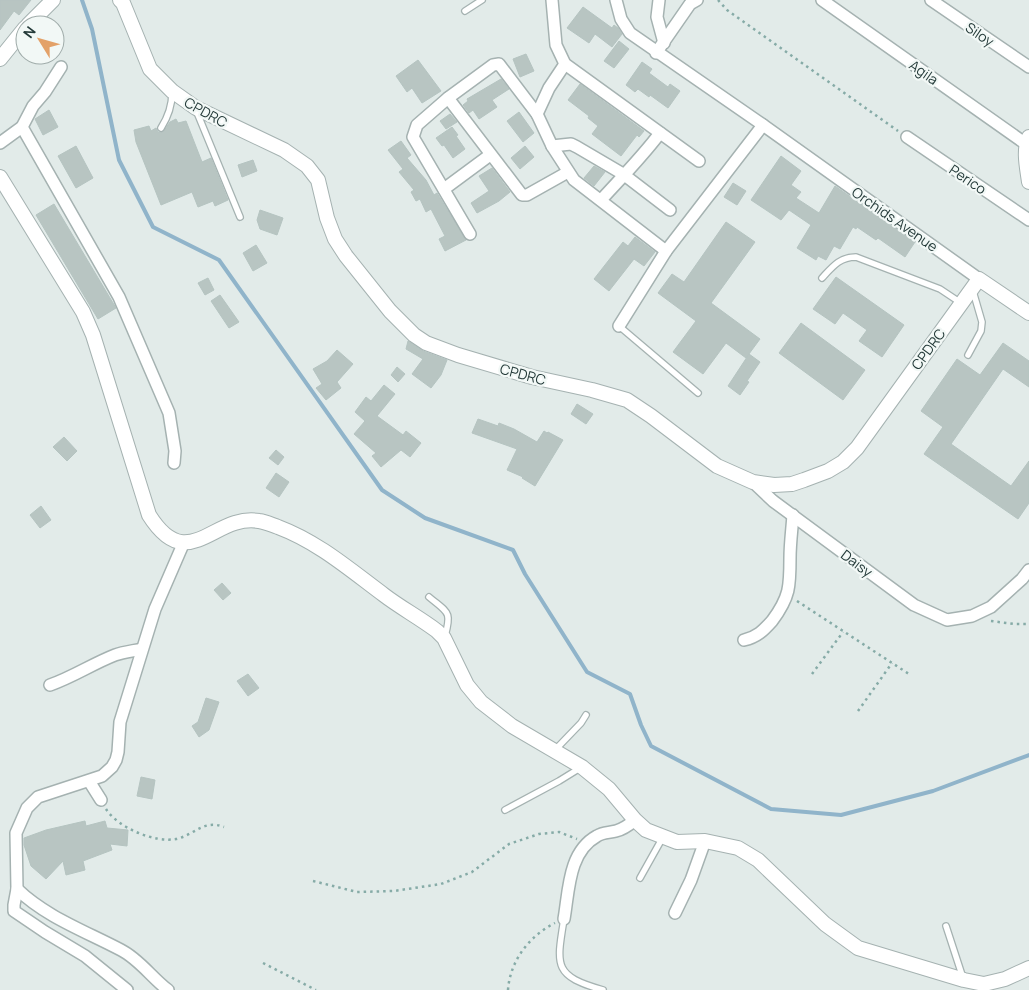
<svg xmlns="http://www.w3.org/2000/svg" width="1029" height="990" font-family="Manrope,sans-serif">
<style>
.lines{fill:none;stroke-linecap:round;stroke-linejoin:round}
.stream{stroke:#90b4ca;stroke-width:4}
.building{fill:#b8c5c2;stroke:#b5c4c1}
.service-casing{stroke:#a5b2b1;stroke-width:8}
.minor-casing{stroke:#a5b2b1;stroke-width:14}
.tertiary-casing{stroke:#a5b2b1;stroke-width:16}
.path{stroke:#86aba7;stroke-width:2.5;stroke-dasharray:2.5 4;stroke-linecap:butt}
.service{stroke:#fff;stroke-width:5.5}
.minor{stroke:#fff;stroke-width:11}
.tertiary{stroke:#fff;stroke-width:14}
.labels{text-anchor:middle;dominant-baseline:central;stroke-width:4.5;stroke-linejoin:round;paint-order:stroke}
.street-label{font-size:14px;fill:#243a39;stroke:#f2f8f6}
</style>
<rect width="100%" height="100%" fill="#e2ebe9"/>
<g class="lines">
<!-- stream -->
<path class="stream" d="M 82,0 L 92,29 L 119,160 L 153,227 L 219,260 L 382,490 L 425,518 L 513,550 L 525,574 L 587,672 L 630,694 L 641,725 L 651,746 L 771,809 L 841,815 L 933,791 L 1029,755"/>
</g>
<!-- building -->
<g class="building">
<path d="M 0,0 L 31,0 L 19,15 L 14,11 L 0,30 Z"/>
<path d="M 583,7 L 612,28 L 614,25 L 618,28 L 622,34 L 612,47 L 595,34 L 589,43 L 567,28 Z"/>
<path d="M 619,41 L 629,49 L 614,68 L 604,61 Z"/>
<path d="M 526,54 L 534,71 L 520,77 L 513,59 Z"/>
<path d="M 418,60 L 441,91 L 422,103 L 412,88 L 407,92 L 396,76 Z"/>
<path d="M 642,62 L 652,69 L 649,73 L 668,87 L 670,84 L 680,91 L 668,108 L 650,95 L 649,97 L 638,89 L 635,92 L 626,85 Z"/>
<path d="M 501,79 L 509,89 L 492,100 L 497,107 L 479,119 L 473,110 L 469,113 L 463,105 L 468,101 L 467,99 Z"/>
<path d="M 580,84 L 644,131 L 639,137 L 637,135 L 621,156 L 592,134 L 598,126 L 588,118 L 589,116 L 568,100 Z"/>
<path d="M 49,110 L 58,127 L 43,135 L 35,119 Z"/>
<path d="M 519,112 L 534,133 L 523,142 L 507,121 Z"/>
<path d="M 450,114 L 457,122 L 446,129 L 440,121 Z"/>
<path d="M 176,119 L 178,123 L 186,121 L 202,162 L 211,158 L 228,200 L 215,206 L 213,201 L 198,207 L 192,192 L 161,205 L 136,142 L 134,130 L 149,126 L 151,131 L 156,128 L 158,132 L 163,132 L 170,122 Z"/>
<path d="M 452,127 L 458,135 L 456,136 L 465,149 L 453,158 L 444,145 L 442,146 L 436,138 Z"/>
<path d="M 401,141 L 411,155 L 407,158 L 426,180 L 434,195 L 437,193 L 466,240 L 445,251 L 439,239 L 445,236 L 431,209 L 426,212 L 420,199 L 416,201 L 411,192 L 414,190 L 399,172 L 403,169 L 388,150 Z"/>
<path d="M 76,146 L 93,178 L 76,188 L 58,156 Z"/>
<path d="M 525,146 L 534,157 L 520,169 L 511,158 Z"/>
<path d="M 781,156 L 801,171 L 791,185 L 801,192 L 796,198 L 819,213 L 835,186 L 915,242 L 905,257 L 878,238 L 876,240 L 857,227 L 856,229 L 853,227 L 840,249 L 834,246 L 826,260 L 818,256 L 816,260 L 797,248 L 811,225 L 789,210 L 781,220 L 751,200 Z"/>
<path d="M 253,160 L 257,171 L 242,177 L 238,165 Z"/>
<path d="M 594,166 L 605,172 L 594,186 L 584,178 Z"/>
<path d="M 492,168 L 510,192 L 499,201 L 477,213 L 471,203 L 489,191 L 479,176 Z"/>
<path d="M 733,183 L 746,191 L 737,205 L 724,197 Z"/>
<path d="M 54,204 L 116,308 L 98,319 L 36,215 Z"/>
<path d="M 260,210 L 283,218 L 277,235 L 260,229 L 257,220 Z"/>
<path d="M 726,222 L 755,242 L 711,303 L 760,339 L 746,358 L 726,343 L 703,374 L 673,352 L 696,321 L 658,293 L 672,274 L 684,282 Z"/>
<path d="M 635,237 L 655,252 L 644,266 L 634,259 L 609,291 L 594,279 L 623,242 L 628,246 Z"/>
<path d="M 256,245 L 267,263 L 253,271 L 243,253 Z"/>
<path d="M 836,277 L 904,325 L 882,357 L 859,341 L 867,330 L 843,313 L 835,324 L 813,309 Z"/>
<path d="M 208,278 L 214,290 L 205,295 L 198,283 Z"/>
<path d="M 220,295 L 239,322 L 229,328 L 211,301 Z"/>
<path d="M 801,323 L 865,370 L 843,400 L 779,353 Z"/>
<path d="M 408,341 L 423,351 L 447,360 L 441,375 L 431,388 L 412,374 L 423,359 L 406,349 Z"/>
<path d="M 1003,343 L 1029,361 L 1029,387 L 1003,369 L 951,444 L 1011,486 L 1029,461 L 1029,503 L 1018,519 L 924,454 L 943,427 L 921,411 L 957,359 L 980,375 Z"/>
<path d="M 337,350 L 353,364 L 337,382 L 341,388 L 326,400 L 316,388 L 322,384 L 313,369 L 327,361 Z"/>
<path d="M 749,354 L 760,362 L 747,381 L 749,382 L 740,395 L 728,386 Z"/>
<path d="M 397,367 L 405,374 L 398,382 L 391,375 Z"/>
<path d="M 384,385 L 395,394 L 377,416 L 403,435 L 406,431 L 421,443 L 410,457 L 401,450 L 381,467 L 372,456 L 376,453 L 354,434 L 365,421 L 355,412 L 366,397 L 371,401 Z"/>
<path d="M 577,404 L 593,414 L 586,424 L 571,414 Z"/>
<path d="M 478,419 L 498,426 L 499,423 L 514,429 L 537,442 L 544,431 L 547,433 L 548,432 L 563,440 L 535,486 L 522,478 L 523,477 L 507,470 L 517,449 L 472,433 Z"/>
<path d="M 64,437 L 77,451 L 67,461 L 53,447 Z"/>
<path d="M 276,450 L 284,457 L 278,465 L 269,458 Z"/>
<path d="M 276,473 L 289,482 L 279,497 L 266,488 Z"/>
<path d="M 41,506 L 51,520 L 40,528 L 30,515 Z"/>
<path d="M 222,583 L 231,593 L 223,600 L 214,590 Z"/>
<path d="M 248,674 L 259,688 L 248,696 L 237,681 Z"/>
<path d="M 206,698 L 219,702 L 209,730 L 199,737 L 192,726 L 198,722 Z"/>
<path d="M 141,777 L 155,780 L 152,799 L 137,796 Z"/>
<path d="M 85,821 L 86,826 L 105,821 L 107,828 L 128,830 L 127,846 L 110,844 L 112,850 L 83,861 L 85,870 L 66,875 L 63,861 L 46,879 L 31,866 L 24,845 L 24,838 L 46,830 Z"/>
</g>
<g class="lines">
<defs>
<g id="service">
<path d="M 465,11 L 482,0"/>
<path d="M 196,110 L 240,217"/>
<path d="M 161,128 C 168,117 172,106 172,93"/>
<path d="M 822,278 C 833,266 840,257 856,257 L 940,289 L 961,303"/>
<path d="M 619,326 L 698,393"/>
<path d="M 968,355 L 981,331 L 982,322 L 973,291"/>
<path d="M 429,597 C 448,613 452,611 445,636"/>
<path d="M 555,750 L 581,723 L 586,715"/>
<path d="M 505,810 L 559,781 L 580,768"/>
<path d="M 640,878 L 663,837"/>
<path d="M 564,919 C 556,967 554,976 603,990"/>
<path d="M 946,926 L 963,978"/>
</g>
<g id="minor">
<path d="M 552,0 L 556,45 L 565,64 L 699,161"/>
<path d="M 616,0 L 621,19 L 630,33 L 763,125 L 979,279"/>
<path d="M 659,0 L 657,17 L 664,43"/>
<path d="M 822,0 L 1026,144"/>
<path d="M 931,0 L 1029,67"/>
<path d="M 656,53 L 690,4 L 697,0"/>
<path d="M 448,98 L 522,195 L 527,195 L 568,172"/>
<path d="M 537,114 L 549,88 L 565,64"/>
<path d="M 22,127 L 119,297 L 169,413 L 175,451 L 174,463"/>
<path d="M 907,137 L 1029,220"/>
<path d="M 0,143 L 22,127 L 33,106 L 45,92 L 61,67"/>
<path d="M 552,146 L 571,144 L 577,147 L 623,174 L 670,210"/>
<path d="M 444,189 L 490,155"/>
<path d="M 601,200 C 621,178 642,157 660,133"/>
<path d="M 470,234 L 413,137 L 417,125 L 448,98 L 493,65 L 499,64 L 537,114 L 552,146 L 574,180 L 666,251"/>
<path d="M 619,326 L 666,251 L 763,125"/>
<path d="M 753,482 L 773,501 L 914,605 L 947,620 L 972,616 L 991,607 L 1022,579 L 1029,570"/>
<path d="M 744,640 C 757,637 763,631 772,621 C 790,597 790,586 790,558 C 790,544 792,529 793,515"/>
<path d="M 50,685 C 73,677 92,664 115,655 C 123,652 133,651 142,649"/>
<path d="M 89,781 L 101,800"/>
<path d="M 17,889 C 46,917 85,931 121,950 C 139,959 152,978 168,990"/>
<path d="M 675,913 L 691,880 L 705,841"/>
<path d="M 564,919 C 569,891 568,852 597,836 C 603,832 609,833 616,831 C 624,829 629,825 635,820"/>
<path d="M 127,990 L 85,956 L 45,932 L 14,911 L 14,905 L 17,889 L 16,833 L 27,808 L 38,797 L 102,776 L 112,767 L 116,760 L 118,752 L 120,722 L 155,609 L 184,542"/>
</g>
<g id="tertiary">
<path d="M 120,0 L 123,3 L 150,69 L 172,91 L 196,108 L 284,150 L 307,166 L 318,180 L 327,218 L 335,239 L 346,256 L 390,311 L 414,335 L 426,343 L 458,355 L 532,377 L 592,390 L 627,400 L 651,416 L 717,466 L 753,482 L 774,485 L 792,484 L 804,480 L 828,471 L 843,462 L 857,448 L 979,279 L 1029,313"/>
<path d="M 28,25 L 53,0"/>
<path d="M 0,59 L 25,28"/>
<path d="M 1029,137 C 1023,151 1027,167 1029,182"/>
<path d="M 0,177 L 83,312 L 93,335 L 149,515 C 188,577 214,513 259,521 C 266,522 272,525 278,527 C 318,542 349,569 384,595 C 401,608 420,618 437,631 L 444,638 L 467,685 L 481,702 L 512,726 L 582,767 L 609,789 L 635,820 L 646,830 L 677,842 L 705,841 L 738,848 L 758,860 L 825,924 L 858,948 L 964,980 L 984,984 L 1005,979 L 1029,968"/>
</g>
</defs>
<!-- service casing -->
<use href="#service" class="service-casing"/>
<!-- minor casing -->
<use href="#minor" class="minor-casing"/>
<!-- tertiary casing -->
<use href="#tertiary" class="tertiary-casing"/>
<!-- path -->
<g class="path">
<path d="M 718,0 L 727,10 L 898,131"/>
<path d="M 797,601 L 909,674"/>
<path d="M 991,621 L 1014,624 L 1029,624"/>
<path d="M 812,674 L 843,632"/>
<path d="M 858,711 L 892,663"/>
<path d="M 106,809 C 118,828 155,843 176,839 C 195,835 203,819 224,827"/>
<path d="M 313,881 L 357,892 L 394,891 L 441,884 L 472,872 L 509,844 L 539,834 L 559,832 L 577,839"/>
<path d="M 263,963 L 316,990"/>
<path d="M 508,990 C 510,961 529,936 555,923"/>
</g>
<!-- service -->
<use href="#service" class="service"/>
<!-- minor -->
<use href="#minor" class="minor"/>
<!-- tertiary -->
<use href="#tertiary" class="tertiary"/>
</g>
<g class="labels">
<!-- street labels -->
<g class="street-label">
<text transform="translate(980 34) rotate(34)">Siloy</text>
<text transform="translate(924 72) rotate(35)">Agila</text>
<text transform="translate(206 112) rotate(29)">CPDRC</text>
<text transform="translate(968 179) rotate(34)">Perico</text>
<text transform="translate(895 219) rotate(35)">Orchids Avenue</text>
<text transform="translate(928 349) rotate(-54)">CPDRC</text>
<text transform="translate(523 374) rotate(15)">CPDRC</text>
<text transform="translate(857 563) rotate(37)">Daisy</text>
</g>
</g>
<!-- north arrow -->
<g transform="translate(40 40) rotate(307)"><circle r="24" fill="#f2f8f6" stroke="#a0acaa"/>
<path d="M0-4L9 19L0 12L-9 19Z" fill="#e3a168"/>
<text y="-8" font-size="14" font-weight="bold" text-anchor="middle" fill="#243a39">N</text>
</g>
</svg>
